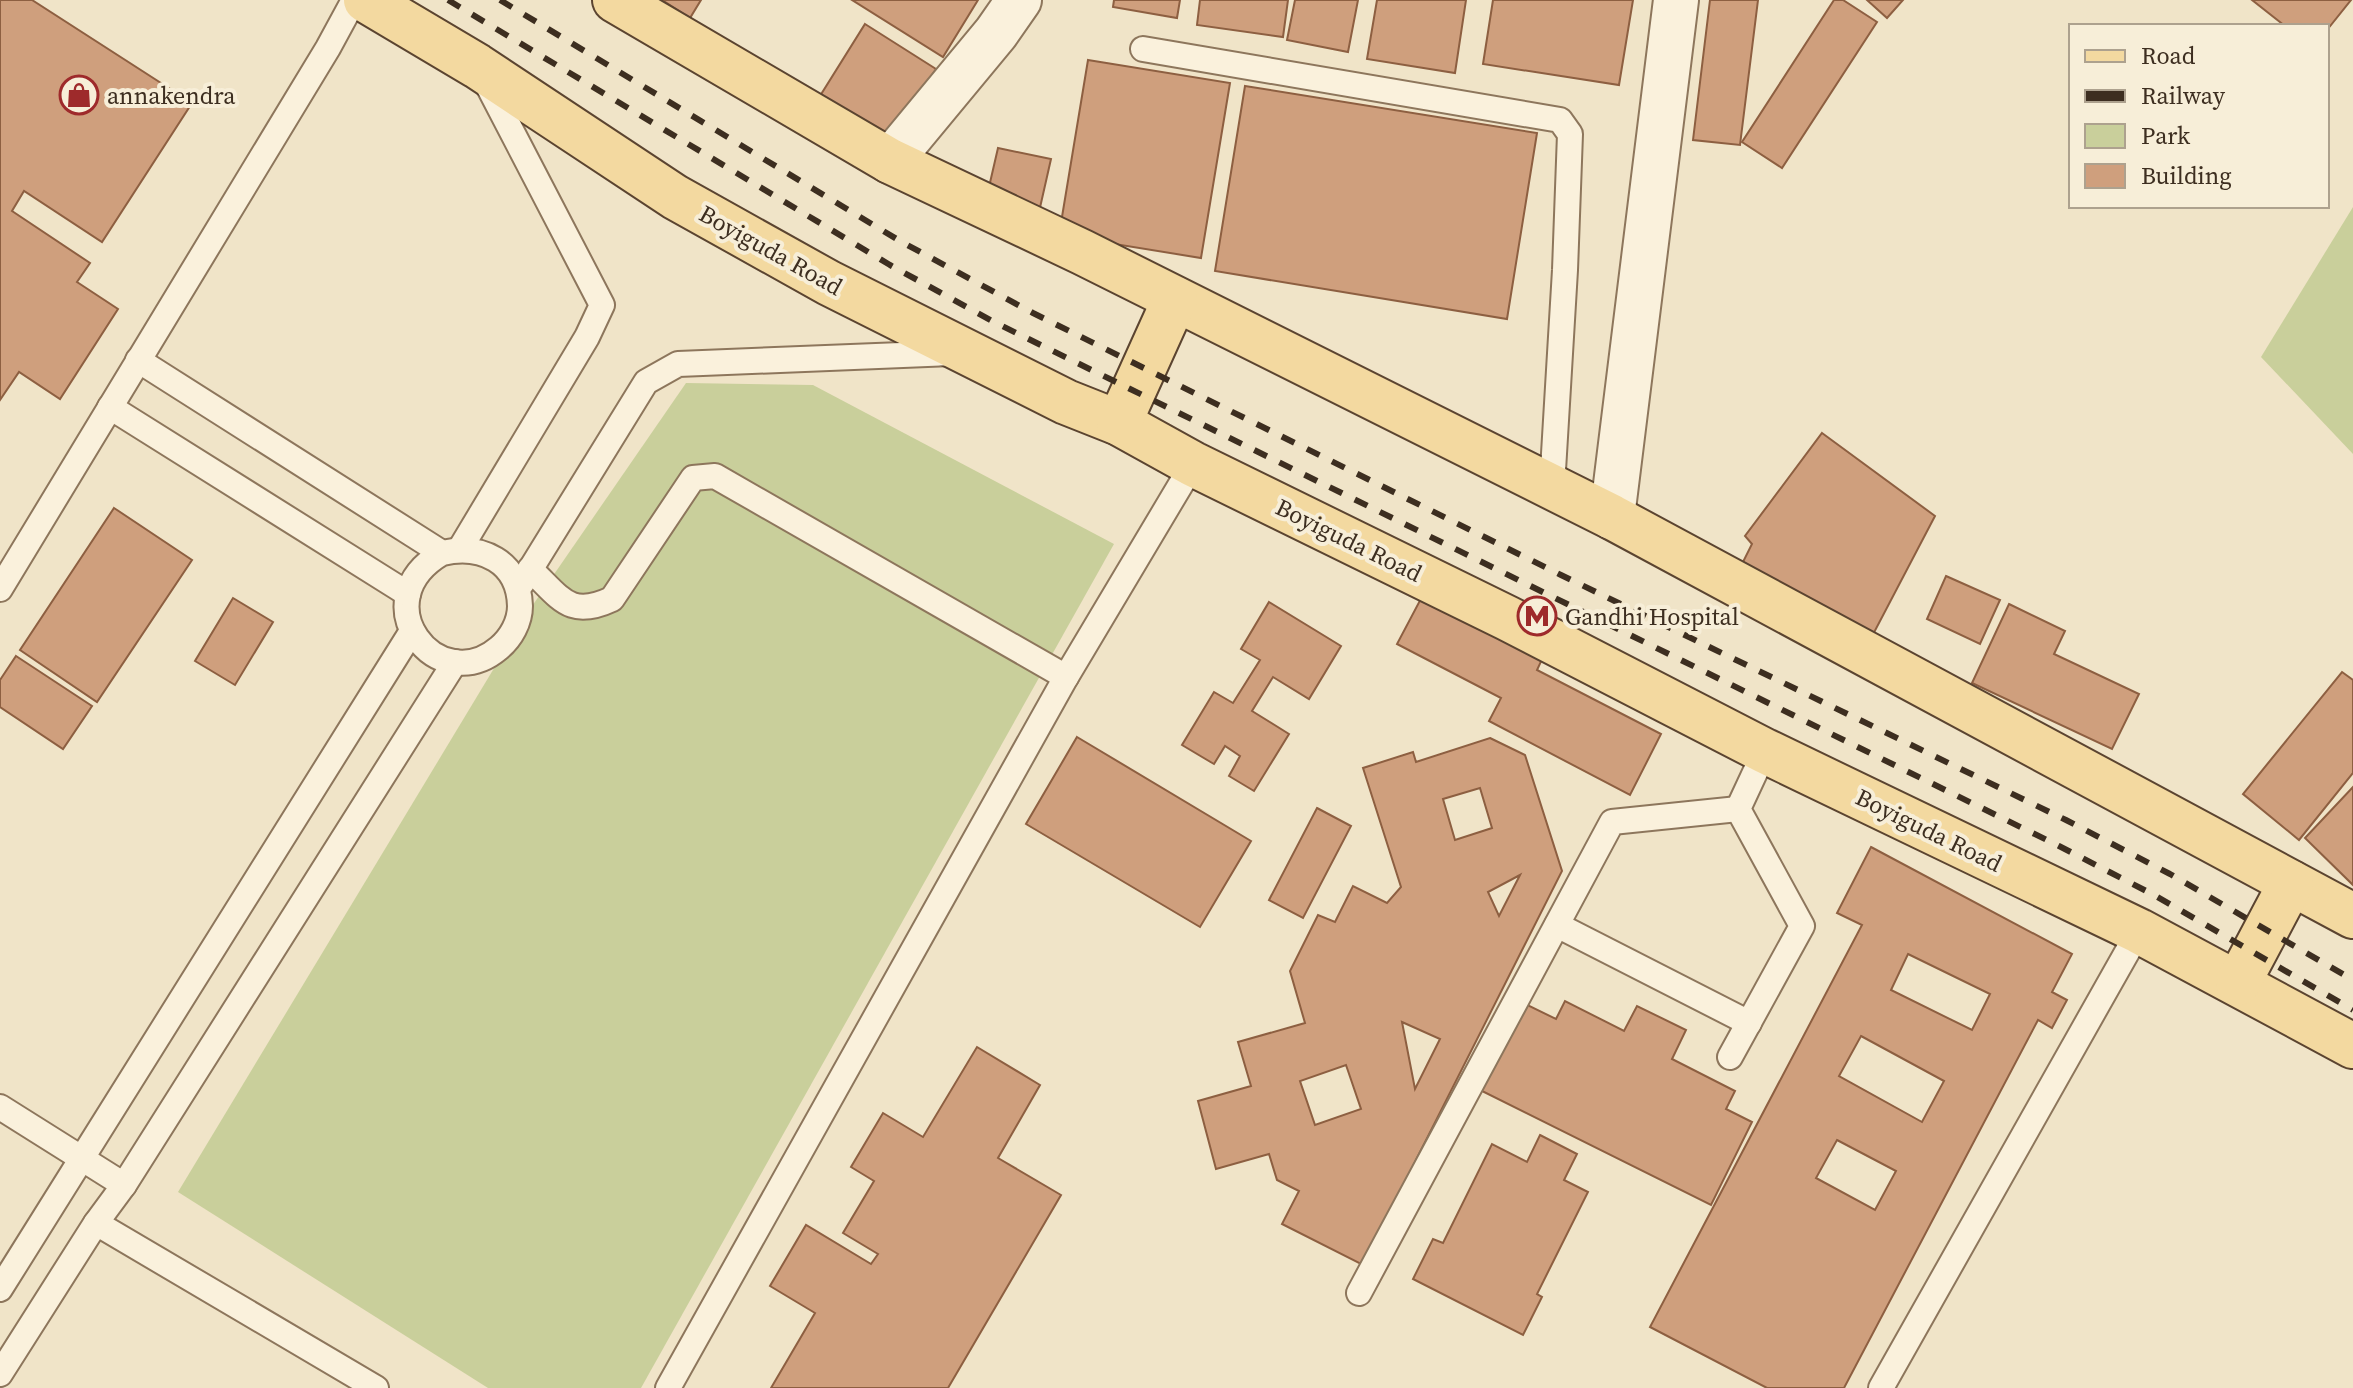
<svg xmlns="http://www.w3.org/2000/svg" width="2353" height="1388" font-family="'Source Serif 4',serif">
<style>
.green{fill:#c9cf9b}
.building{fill:#cf9f7d;stroke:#8d5f41;stroke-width:2;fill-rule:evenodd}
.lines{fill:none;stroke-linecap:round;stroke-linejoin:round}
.service-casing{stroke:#8d765c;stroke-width:28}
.minor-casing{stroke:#8d765c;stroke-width:48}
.primary-casing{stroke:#5b4430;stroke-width:48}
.service{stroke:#faf1dc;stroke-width:24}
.minor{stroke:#faf1dc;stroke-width:44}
.primary{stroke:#f3d9a0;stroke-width:44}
.rail{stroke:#3d2e20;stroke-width:6;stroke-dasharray:14 14;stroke-linecap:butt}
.labels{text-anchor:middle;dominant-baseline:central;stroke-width:8;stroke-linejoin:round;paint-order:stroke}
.poi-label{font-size:24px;fill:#3d2e20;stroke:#f7eed8;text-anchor:start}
.street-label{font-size:24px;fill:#3d2e20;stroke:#f7eed8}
</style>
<rect width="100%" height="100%" fill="#f0e4c8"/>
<!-- green -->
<g class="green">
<path d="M 2353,207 L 2353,454 L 2261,357 Z"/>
<path d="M 686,383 L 813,385 L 1114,544 L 641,1388 L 488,1388 L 178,1192 L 528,612 Z"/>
</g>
<!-- building -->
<g class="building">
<path d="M 0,0 L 32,0 L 192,103 L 102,242 L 24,191 L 12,211 L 90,263 L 77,282 L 118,309 L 60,399 L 19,372 L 0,400 Z"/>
<path d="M 662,0 L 701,0 L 690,18 Z"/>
<path d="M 852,0 L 978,0 L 943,57 Z"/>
<path d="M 1114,0 L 1180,0 L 1177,18 L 1113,7 Z"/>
<path d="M 1200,0 L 1288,0 L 1283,37 L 1197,25 Z"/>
<path d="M 1295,0 L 1358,0 L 1348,52 L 1287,40 Z"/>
<path d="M 1377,0 L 1466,0 L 1455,73 L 1367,59 Z"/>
<path d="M 1493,0 L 1633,0 L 1619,85 L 1483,64 Z"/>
<path d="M 1710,0 L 1758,0 L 1740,145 L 1693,140 Z"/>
<path d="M 1834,0 L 1843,0 L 1877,22 L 1782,168 L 1742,142 Z"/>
<path d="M 1867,0 L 1903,0 L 1887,18 Z"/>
<path d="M 2252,0 L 2351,0 L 2327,30 L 2327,26 L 2285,26 Z"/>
<path d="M 865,24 L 936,69 L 886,149 L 815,104 Z"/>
<path d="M 1088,60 L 1230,83 L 1201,258 L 1059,235 Z"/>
<path d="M 1245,86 L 1537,133 L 1507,319 L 1215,271 Z"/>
<path d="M 998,148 L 1051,159 L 1039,212 L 986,200 Z"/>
<path d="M 1822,433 L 1935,516 L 1868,644 L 1734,580 L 1752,544 L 1745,536 Z"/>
<path d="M 114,508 L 192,560 L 97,702 L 20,650 Z"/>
<path d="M 1946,576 L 2000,600 L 1980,644 L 1927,619 Z"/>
<path d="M 1425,591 L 1545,653 L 1537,670 L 1661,734 L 1630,795 L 1489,721 L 1501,698 L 1397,644 Z"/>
<path d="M 233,598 L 273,622 L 235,685 L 195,661 Z"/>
<path d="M 1269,602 L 1341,646 L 1309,699 L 1273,677 L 1252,711 L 1289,734 L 1254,791 L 1229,776 L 1240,756 L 1225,746 L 1214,764 L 1182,745 L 1214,692 L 1233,703 L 1260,660 L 1241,649 Z"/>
<path d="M 2009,604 L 2065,631 L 2054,654 L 2139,694 L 2112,749 L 1972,683 Z"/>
<path d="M 16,656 L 92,706 L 63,749 L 0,707 L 0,680 Z"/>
<path d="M 2342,672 L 2353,680 L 2353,773 L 2299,840 L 2243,794 Z"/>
<path d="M 1077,737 L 1251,841 L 1200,927 L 1026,824 Z"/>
<path d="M 1490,738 L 1525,755 L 1562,871 L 1363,1265 L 1282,1224 L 1299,1191 L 1277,1180 L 1269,1154 L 1216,1169 L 1198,1101 L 1251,1086 L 1238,1042 L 1305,1023 L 1290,971 L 1318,915 L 1335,922 L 1353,886 L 1387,903 L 1401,887 L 1363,768 L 1413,752 L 1416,762 ZM 1480,788 L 1492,828 L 1455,840 L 1443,799 ZM 1520,875 L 1499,916 L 1488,892 ZM 1402,1022 L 1440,1039 L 1415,1089 ZM 1346,1065 L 1361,1109 L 1315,1125 L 1300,1081 Z"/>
<path d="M 2353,787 L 2353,885 L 2305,838 Z"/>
<path d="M 1317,808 L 1351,826 L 1303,918 L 1269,900 Z"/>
<path d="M 1871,847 L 2072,954 L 2052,992 L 2067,1000 L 2052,1028 L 2038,1020 L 1844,1388 L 1767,1388 L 1650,1327 L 1862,925 L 1837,913 ZM 1908,954 L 1990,994 L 1972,1030 L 1891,990 ZM 1861,1036 L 1944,1081 L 1922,1122 L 1839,1076 ZM 1837,1140 L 1896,1171 L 1875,1210 L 1816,1178 Z"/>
<path d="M 1519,1001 L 1556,1019 L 1565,1001 L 1624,1031 L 1637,1006 L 1686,1030 L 1672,1059 L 1735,1091 L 1726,1109 L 1752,1122 L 1711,1205 L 1476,1088 Z"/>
<path d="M 977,1047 L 1040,1085 L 998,1158 L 1061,1195 L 948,1388 L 771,1388 L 815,1313 L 770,1286 L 806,1225 L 871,1264 L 878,1254 L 843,1233 L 874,1181 L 851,1167 L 883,1113 L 923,1137 Z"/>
<path d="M 1540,1135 L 1577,1154 L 1564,1180 L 1588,1192 L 1537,1294 L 1542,1297 L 1523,1335 L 1413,1279 L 1433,1239 L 1443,1243 L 1492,1144 L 1527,1162 Z"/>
</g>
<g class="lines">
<defs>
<g id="service">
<path d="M 1143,49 L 1560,120 L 1570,134 L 1565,270 L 1552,487"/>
<path d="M 138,360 L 442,553 C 481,544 519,561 520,606 C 520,622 511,638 499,648 C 438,700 360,601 442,553"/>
<path d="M 110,407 L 408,594"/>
<path d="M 460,549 L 587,337 L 602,305 L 484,78"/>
<path d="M 530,569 C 561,598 569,619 612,599 L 693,478 L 715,476 L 1066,677"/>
<path d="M 522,583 L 646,382 L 678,364 L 952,353"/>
<path d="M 0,589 L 328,48 L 354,0"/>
<path d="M 1557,925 L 1749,1023"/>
<path d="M 1730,1057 L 1802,926 L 1738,809 L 1765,751"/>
<path d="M 0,1107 L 124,1185"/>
<path d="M 96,1223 L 376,1388"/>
<path d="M 0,1289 L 412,631"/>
<path d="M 1359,1293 L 1612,822 L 1738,809"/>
<path d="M 0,1374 L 96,1223 L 124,1185 L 455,662"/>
<path d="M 668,1388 L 1066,677 L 1193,464"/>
<path d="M 1881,1388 L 2139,931"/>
</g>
<g id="minor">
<path d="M 890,161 L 996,33 L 1019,0"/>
<path d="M 1612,517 L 1676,0"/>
</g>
<g id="primary">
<path d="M 366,0 L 477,66 L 675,197 L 829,283 L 1066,402 L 1119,423 L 1193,464 L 1507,618 L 1765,751 L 2139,931 L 2353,1046"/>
<path d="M 615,0 L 890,161 L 1082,252 L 1612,517 L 2353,916"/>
<path d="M 1119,423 L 1175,299"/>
<path d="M 2238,983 L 2291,883"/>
</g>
</defs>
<!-- service casing -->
<use href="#service" class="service-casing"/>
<!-- minor casing -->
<use href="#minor" class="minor-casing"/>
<!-- primary casing -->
<use href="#primary" class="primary-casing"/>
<!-- service -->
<use href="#service" class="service"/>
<!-- minor -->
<use href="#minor" class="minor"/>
<!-- primary -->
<use href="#primary" class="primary"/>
<!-- rail -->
<g class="rail">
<path d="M 448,0 L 890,265 L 992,321 L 2059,846 L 2154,895 L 2353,1010"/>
<path d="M 500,0 L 900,241 L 1033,313 L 1561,575 L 2066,820 L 2170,874 L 2353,980"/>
</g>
</g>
<!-- icons -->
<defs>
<symbol id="shop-ring" viewBox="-11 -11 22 22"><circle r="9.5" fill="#f7eed8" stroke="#9e2a2b" stroke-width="1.5"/><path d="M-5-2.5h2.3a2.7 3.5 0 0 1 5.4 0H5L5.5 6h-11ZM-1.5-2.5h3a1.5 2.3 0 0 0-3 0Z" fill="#9e2a2b"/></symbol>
<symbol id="metro-ring" viewBox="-11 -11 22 22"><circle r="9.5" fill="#f7eed8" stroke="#9e2a2b" stroke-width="1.5"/><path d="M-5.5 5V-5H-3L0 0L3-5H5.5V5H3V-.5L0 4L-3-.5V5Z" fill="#9e2a2b"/></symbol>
</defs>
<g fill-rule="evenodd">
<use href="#shop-ring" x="57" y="73" width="44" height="44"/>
<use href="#metro-ring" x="1515" y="594" width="44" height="44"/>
</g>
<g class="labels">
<!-- poi labels -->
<g class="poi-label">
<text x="107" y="95">annakendra</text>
<text x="1565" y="616">Gandhi Hospital</text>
</g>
<!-- street labels -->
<g class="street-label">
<text transform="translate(771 250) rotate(29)">Boyiguda Road</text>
<text transform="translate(1349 540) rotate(26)">Boyiguda Road</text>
<text transform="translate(1929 830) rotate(26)">Boyiguda Road</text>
</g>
</g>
<!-- legend -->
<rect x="2069" y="24" width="260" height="184" fill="#f7eed8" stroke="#ada18e" stroke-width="2"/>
<rect x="2085" y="50" width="40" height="12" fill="#f3d9a0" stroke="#ada18e" stroke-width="2"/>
<text x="2141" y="64" font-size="24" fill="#3d2e20">Road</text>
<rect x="2085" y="90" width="40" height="12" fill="#3d2e20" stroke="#ada18e" stroke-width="2"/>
<text x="2141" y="104" font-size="24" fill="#3d2e20">Railway</text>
<rect x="2085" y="124" width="40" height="24" fill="#c9cf9b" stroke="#ada18e" stroke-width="2"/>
<text x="2141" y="144" font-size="24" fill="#3d2e20">Park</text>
<rect x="2085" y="164" width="40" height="24" fill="#cf9f7d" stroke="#ada18e" stroke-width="2"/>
<text x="2141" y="184" font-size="24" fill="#3d2e20">Building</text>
</svg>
